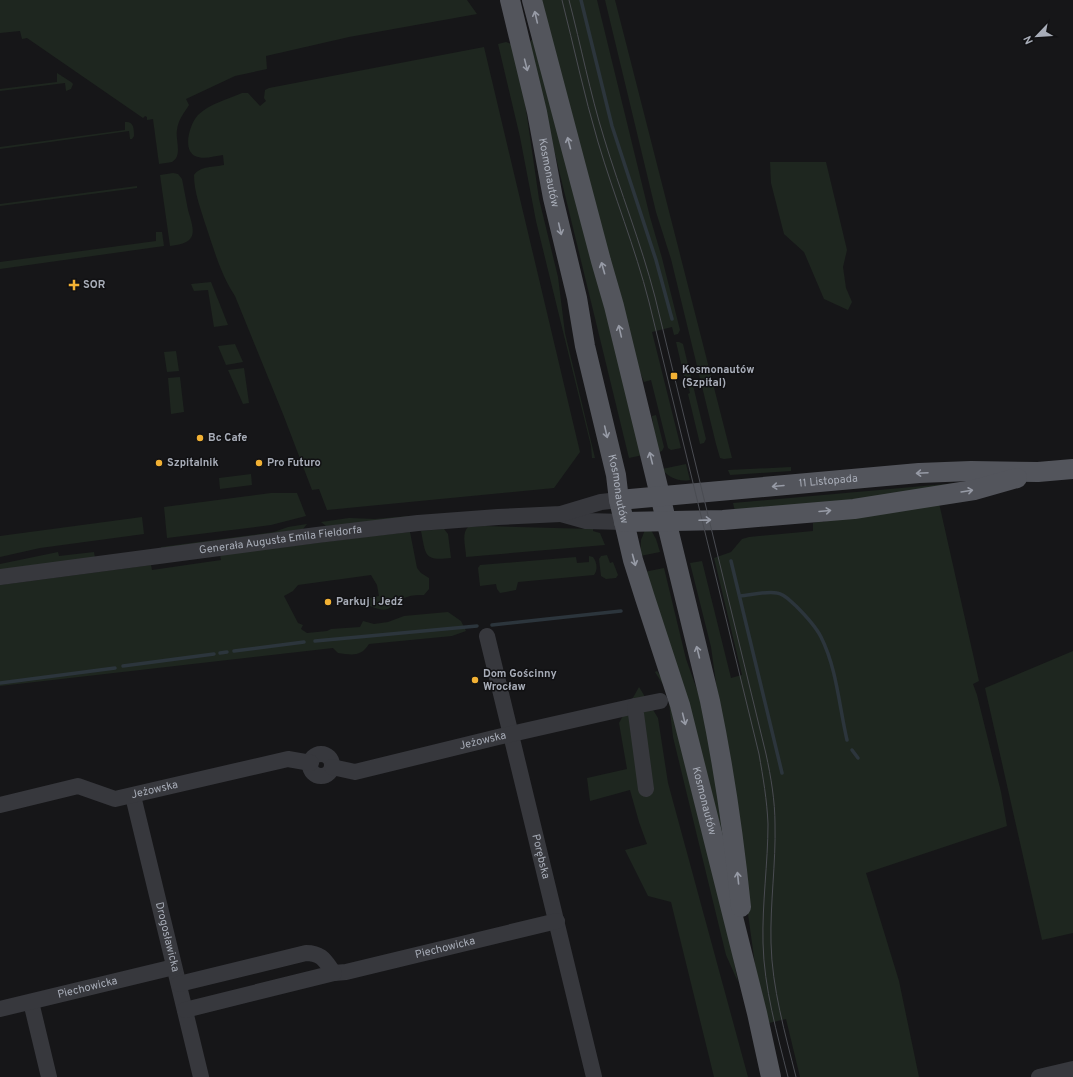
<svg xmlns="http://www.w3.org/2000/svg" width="1073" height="1077" font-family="Overpass,sans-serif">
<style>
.green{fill:#1e261f}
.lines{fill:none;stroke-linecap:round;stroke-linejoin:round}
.stream{stroke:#2c353c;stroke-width:3.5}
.minor{stroke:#37383d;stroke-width:16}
.major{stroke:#53555c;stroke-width:20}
.tram{stroke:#4a4c52;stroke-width:1}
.oneway{stroke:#979ba6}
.poi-dot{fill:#f2b134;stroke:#111113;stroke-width:1.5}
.labels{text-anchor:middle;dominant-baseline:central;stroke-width:3;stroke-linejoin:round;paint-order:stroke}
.street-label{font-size:11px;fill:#a8adb8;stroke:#111113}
.poi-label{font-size:11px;font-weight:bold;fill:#a8adb8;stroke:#111113;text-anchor:start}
</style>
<rect width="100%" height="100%" fill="#161618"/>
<!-- green -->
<g class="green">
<path d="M 0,0 L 467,0 L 477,14 L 349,37 L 266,56 L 267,69 L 235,76 L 186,99 L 189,105 C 184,113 178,120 177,130 C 175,139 183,156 172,162 C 169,163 163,163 159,164 L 153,119 L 147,120 L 147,117 L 145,116 L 143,118 L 27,38 L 22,39 L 20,31 L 0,33 Z"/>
<path d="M 541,0 L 597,0 L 650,217 L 662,258 L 680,330 L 678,334 L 674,335 L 672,327 L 652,332 L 681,448 L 671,450 L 668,448 L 651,380 L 644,382 L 634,357 Z"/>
<path d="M 605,0 L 615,0 L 732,458 L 724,459 L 720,458 L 716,444 L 671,259 L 656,212 Z"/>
<path d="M 531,40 L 533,40 L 594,261 L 643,455 L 629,458 L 529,47 Z"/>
<path d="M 506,42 L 511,44 L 523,89 L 539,199 L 558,277 L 565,333 L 595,458 L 592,458 L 591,446 L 536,221 L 520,137 L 498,44 Z"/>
<path d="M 484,47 L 580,452 L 554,488 L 327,510 L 319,489 L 312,490 L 283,414 L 235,296 C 221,275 214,250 206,226 C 201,210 194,192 194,175 C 200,166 214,167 224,165 L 223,155 C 215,156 203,160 195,156 C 182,150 190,123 198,115 C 209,104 228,99 242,93 L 248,93 L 260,106 L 266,101 L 264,98 L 265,90 L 269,88 Z"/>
<path d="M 57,73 L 71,82 L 73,84 L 71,89 L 66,91 L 65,83 L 0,91 L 0,89 L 57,82 Z"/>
<path d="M 125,122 C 134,121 134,129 134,136 L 132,139 L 130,139 L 129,131 L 0,149 L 0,147 L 125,130 Z"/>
<path d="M 770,162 L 826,162 L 847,250 L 843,267 L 846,288 L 852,302 L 848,310 L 824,299 L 804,252 L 784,234 L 771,183 Z"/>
<path d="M 173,173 L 178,174 L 182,179 C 184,189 186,200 188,210 C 195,233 198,243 170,246 L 160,175 Z"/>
<path d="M 137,186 L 137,188 L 0,206 L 0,204 Z"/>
<path d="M 156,232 L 162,232 L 164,246 L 0,269 L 0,262 L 156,241 Z"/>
<path d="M 211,282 L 228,325 L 214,327 L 208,290 L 194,291 L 191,284 Z"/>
<path d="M 676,342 L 679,342 L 683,344 L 706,439 L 704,443 L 700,444 L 688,394 L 690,393 L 686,376 L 684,376 Z"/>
<path d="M 235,344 L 243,362 L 226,365 L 218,346 Z"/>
<path d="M 176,351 L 179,371 L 167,372 L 164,352 Z"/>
<path d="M 244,368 L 249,403 L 243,404 L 228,370 Z"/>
<path d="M 180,377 L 184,412 L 171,414 L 168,378 Z"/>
<path d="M 656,415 L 664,447 L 662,451 L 657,453 L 652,416 Z"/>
<path d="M 686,464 L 690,480 C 679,482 669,478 662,469 Z"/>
<path d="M 791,467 L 791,471 L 730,475 L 728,470 Z"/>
<path d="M 251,474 L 252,485 L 220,489 L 219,478 Z"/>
<path d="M 968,482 L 874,498 L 735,512 L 733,503 Z"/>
<path d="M 271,493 L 297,493 L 306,516 L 271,525 L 167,538 L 164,507 Z"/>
<path d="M 939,503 L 979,681 L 973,684 L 977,695 L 1001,792 L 1007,826 L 866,873 L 899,981 L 919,1077 L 800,1077 L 786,1019 L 765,1024 L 757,979 L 711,647 L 690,563 L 702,561 L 731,678 L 742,675 L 714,558 L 731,552 L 742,539 L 749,537 L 813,531 L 813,523 L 822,521 L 823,522 L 832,519 Z"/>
<path d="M 409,516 L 409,518 L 326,526 L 321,522 L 349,518 L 375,519 Z"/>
<path d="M 142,517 L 144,534 L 40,548 L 0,557 L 0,536 Z"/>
<path d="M 307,524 L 303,529 L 161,549 L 161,547 L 274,532 L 288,527 Z"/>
<path d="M 485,526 L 593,529 L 593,531 L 600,533 L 605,545 L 466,557 C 466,548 461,534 468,527 Z"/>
<path d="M 444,529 L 448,534 L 451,558 C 424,561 426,556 421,531 Z"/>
<path d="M 645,530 L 651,530 L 656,539 L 660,552 L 640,556 L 641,540 Z"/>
<path d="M 410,532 L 417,568 L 421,573 L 429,578 L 429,589 L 424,595 C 419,595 412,595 407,597 C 388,603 394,616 370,606 L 369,598 L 379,596 L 377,585 L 371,575 L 298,585 L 293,591 L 284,596 L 298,623 L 303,625 L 301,629 L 307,633 L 327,631 L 331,629 L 360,627 L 363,621 L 374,624 L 388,622 L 404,616 L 448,612 L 461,621 L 466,631 L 452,636 L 369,644 C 361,657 352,655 338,653 L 333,648 L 0,686 L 0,585 L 151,565 L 152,570 L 221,560 L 220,555 L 373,536 Z"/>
<path d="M 58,552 L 59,556 L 94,552 L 95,558 L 0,570 L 0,564 Z"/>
<path d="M 607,555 L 610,563 L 613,562 L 618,575 L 616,578 L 606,579 L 601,576 L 599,559 L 601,556 Z"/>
<path d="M 589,556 L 593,557 C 597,562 598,570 594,575 L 518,582 L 516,590 L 500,593 L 497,589 L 496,584 L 480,586 L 478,568 L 480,565 L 576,557 L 577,563 L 589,562 Z"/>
<path d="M 664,568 L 686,659 L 705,712 L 727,852 L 644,572 Z"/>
<path d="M 1073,651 L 1073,933 L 1042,940 L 985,688 Z"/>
<path d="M 657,671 L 665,683 L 729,936 L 738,982 L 726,955 L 673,737 L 669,703 L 664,686 L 655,672 Z"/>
<path d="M 639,687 L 658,718 L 668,783 L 748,1077 L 714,1077 L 671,902 L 648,896 L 625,850 L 647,844 L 639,822 L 630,790 L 590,801 L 587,778 L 627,769 L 619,723 Z"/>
</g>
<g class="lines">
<!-- stream -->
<g class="stream">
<path d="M 581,0 L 612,126 L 656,260 L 672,319"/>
<path d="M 731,561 L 782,773"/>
<path d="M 740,596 C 751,595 766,591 777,593 C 785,594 790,601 796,606 C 805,615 815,625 821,637 C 837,669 839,706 847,740"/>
<path d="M 492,625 L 621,611"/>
<path d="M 315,641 L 477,626"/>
<path d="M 234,651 L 304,642"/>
<path d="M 220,653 L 227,652"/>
<path d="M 123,666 L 214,654"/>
<path d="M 0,683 L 115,668"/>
<path d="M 852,750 L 858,758"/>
</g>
<!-- minor -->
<g class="minor">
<path d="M 561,514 L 586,521 L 624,522"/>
<path id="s1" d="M 0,577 L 317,535 L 418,523 L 498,517 L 561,514 L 601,502 L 619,500"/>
<path id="s2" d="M 487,636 L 594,1077"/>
<circle cx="321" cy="765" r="11"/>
<path id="s3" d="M 332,767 L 355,772 L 498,737 L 635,706"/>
<path d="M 646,789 L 635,706 L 660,701"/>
<path id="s4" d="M 133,796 L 201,1077"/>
<path id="s5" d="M 0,805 L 78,786 L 115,799 L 288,759 L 311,763"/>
<path id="s6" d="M 334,973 L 346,972 L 557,921"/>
<path d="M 179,984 L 306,953 C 322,953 325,961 334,973 L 185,1010"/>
<path d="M 31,1002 L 49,1077"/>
<path id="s7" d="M 0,1009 L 174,967"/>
<path d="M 1039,1077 L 1073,1069"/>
</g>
<!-- major -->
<g class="major">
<path id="s8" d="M 510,0 L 537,112 L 553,198 L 577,298 L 585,346 L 616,475 L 619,500 L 633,560 L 645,598 L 680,705 L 757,1013 L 771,1077"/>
<path d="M 532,0 L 601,261 L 614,306 L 710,701 C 724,769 734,838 741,907"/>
<path id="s9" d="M 619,500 L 919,473 L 971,471 L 1038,472 L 1073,469"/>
<path d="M 624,522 L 723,520 L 854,509 L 974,490 L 1017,478"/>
</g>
<!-- tram -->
<g class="tram">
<path d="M 562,0 C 574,47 584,95 598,142 C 614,196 635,247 649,302 L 759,754 C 763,777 767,800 768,824 C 768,863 762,903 763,943 C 764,988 777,1033 788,1077"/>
<path d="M 569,0 C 581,46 590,93 604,138 C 620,191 641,243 655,297 L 766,754 C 771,777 775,801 775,824 C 776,863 770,903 771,943 C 772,988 785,1033 796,1077"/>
</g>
</g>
<!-- one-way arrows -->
<defs><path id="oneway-shaft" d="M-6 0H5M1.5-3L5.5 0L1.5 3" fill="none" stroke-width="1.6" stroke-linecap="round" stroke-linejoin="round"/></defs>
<g class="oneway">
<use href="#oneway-shaft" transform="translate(536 17) rotate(-103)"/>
<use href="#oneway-shaft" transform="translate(526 65) rotate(76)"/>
<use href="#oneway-shaft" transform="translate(569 143) rotate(-105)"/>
<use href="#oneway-shaft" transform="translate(560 229) rotate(77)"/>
<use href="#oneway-shaft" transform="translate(603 268) rotate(-106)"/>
<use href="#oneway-shaft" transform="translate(620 331) rotate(-103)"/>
<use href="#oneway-shaft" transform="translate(606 432) rotate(77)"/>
<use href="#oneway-shaft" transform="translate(651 458) rotate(-104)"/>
<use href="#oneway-shaft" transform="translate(922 473) rotate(177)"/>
<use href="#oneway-shaft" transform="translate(778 486) rotate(175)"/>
<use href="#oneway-shaft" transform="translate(967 491) rotate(-9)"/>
<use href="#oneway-shaft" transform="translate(825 511) rotate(-5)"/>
<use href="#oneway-shaft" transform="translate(705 520) rotate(-2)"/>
<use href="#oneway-shaft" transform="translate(634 560) rotate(75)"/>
<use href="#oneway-shaft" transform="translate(698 652) rotate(-104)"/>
<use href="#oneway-shaft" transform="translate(684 719) rotate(76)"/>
<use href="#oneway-shaft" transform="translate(738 878) rotate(-96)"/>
</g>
<!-- markers -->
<g class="poi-dot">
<path d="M72 279h4v4h4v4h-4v4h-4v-4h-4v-4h4z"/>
<rect x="670" y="372" width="8" height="8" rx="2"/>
<circle cx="200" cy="438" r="4"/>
<circle cx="159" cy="463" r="4"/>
<circle cx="259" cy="463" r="4"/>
<circle cx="328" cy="602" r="4"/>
<circle cx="475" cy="680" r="4"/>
</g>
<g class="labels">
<!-- street labels -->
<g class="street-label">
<text stroke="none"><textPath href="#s8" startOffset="177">Kosmonautów</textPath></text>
<text stroke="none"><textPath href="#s9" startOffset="210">11 Listopada</textPath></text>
<text stroke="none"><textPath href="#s8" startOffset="501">Kosmonautów</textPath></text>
<text stroke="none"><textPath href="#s1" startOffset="283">Generała Augusta Emila Fieldorfa</textPath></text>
<text stroke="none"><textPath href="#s3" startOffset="155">Jeżowska</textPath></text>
<text stroke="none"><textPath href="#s5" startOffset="160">Jeżowska</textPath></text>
<text stroke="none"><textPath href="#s8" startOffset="825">Kosmonautów</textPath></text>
<text stroke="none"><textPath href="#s2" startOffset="227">Porębska</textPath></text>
<text stroke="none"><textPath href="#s4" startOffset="145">Drogosławicka</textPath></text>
<text stroke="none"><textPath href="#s6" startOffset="114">Piechowicka</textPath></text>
<text stroke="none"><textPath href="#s7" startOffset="90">Piechowicka</textPath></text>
</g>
<!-- poi labels -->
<g class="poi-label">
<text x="83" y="285">SOR</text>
<text x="682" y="370">Kosmonautów<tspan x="682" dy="13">(Szpital)</tspan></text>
<text x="208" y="438">Bc Cafe</text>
<text x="167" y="463">Szpitalnik</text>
<text x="267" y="463">Pro Futuro</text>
<text x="336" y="602">Parkuj i Jedź</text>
<text x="483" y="674">Dom Gościnny<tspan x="483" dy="13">Wrocław</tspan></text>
</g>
</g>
<!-- north arrow -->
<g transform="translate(1037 36) rotate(245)" stroke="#111113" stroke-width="3" paint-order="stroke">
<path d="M0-3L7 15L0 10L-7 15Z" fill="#a8adb8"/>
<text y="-6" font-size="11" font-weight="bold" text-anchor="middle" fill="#a8adb8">N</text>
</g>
</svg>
